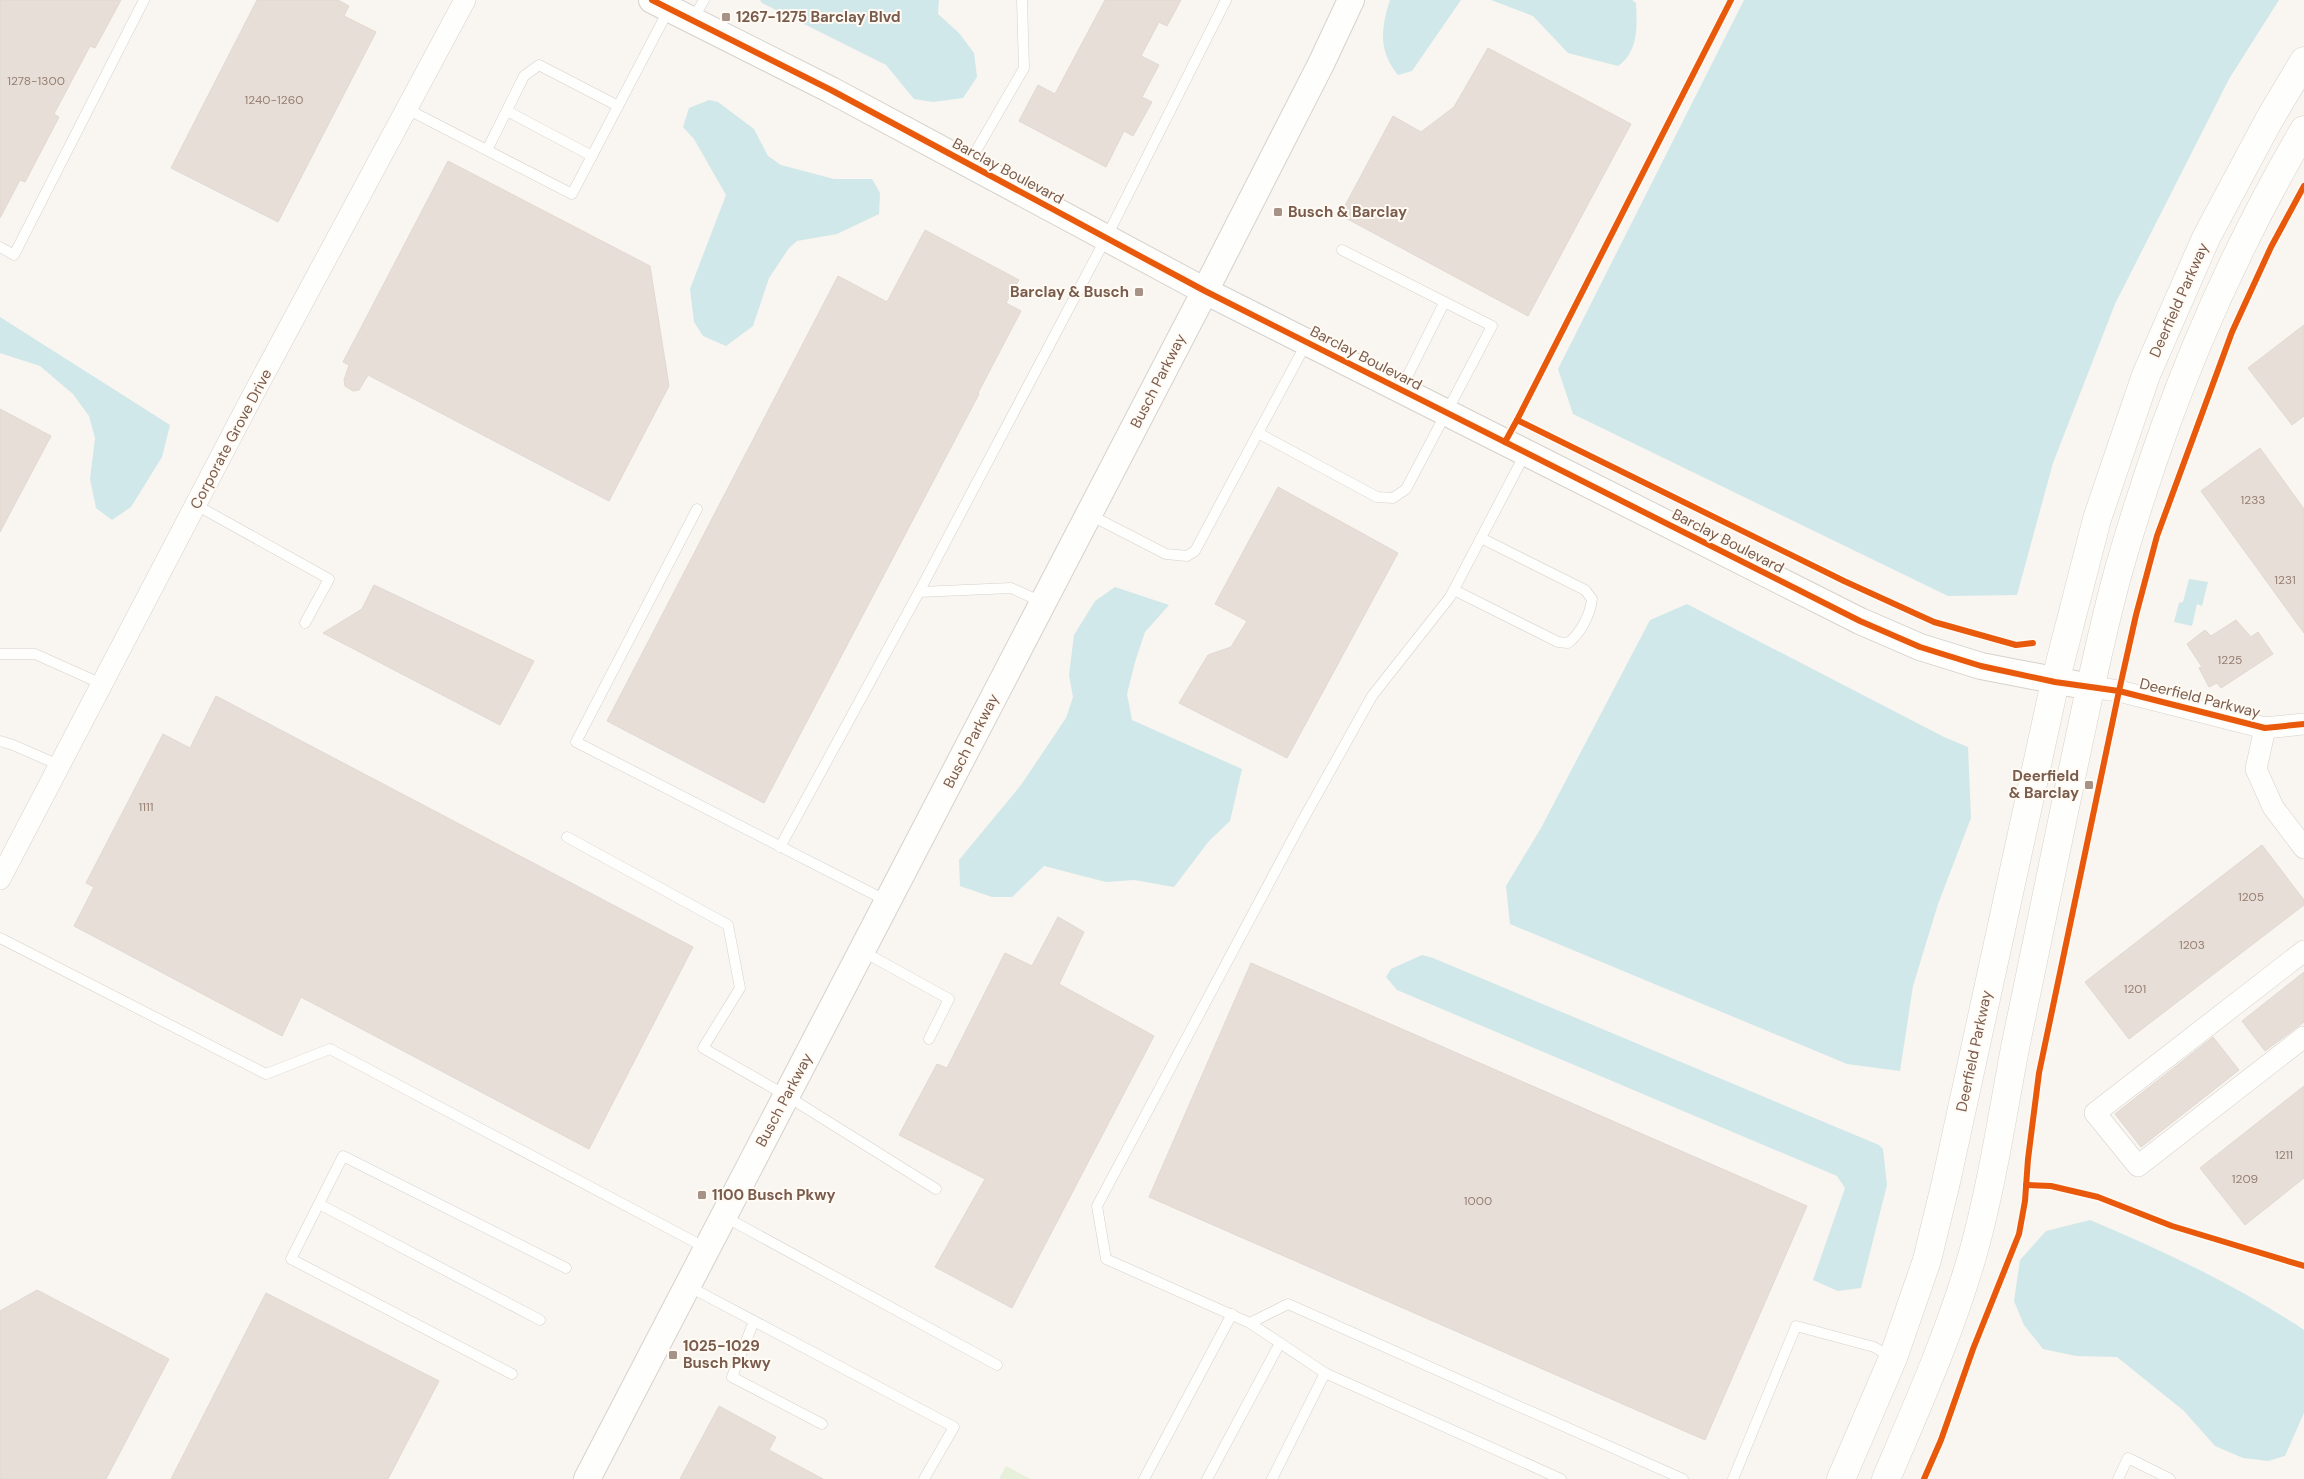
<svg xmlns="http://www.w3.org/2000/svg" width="2304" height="1479" font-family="'DM Sans',sans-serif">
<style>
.green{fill:#e7f0db}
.water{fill:#d0e8ea}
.building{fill:#e6ded7;stroke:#e2d8d2}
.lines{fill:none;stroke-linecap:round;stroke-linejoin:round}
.service-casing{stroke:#d7d1cb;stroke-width:11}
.minor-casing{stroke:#d7d1cb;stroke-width:22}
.tertiary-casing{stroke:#d7d1cb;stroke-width:28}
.secondary-casing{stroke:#d9d2cb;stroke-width:29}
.service{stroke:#fefefd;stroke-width:10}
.minor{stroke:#fefefd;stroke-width:21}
.tertiary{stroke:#fefefd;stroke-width:26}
.secondary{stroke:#fefefd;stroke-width:28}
.cycleway-casing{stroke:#fffaf3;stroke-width:9}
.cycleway{stroke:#e8590c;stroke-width:6}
.poi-dot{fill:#a69286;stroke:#fffaf3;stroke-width:2}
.labels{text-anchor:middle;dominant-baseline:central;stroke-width:4;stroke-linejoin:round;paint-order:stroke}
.number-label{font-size:12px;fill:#977e72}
.poi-label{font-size:15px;font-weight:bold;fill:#7a5c4d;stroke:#fffaf3;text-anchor:start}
.street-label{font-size:15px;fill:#7a5c4d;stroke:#fffaf3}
</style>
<rect width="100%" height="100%" fill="#f9f5f0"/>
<!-- green -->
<path class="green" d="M 1006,1466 L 1030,1479 L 999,1479 Z"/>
<!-- water -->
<g class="water">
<path d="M 760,0 L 939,0 L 938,14 L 959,33 L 974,53 L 977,77 L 963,98 L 933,102 L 914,99 L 886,65 L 762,3 Z"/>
<path d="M 1390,0 L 1461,0 L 1412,71 L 1398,75 C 1378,51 1381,28 1390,0 Z"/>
<path d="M 1491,0 L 1632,0 L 1636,3 C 1637,26 1639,51 1618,66 L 1568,53 L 1533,16 Z"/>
<path d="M 1744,0 L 2279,0 L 2229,79 L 2115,304 L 2053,463 L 2017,595 L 1948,596 L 1573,414 L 1558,369 Z"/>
<path d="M 709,100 L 718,102 L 754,129 L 768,156 L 781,165 L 834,179 L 872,179 L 880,193 L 879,214 L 837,234 L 797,241 L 789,248 L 769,278 L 753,326 L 726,346 L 703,336 L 694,322 L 690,289 L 726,195 L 694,139 L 683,127 L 689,108 Z"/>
<path d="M 0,317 L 170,425 L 162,457 L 131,507 L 112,520 L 96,508 L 90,479 L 95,438 L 89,416 L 73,394 L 40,366 L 0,353 Z"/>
<path d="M 2189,579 L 2208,582 L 2202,606 L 2197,604 L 2192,626 L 2174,622 L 2179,603 L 2183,602 Z"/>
<path d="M 1115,587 L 1169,605 L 1145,632 L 1135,662 L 1127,694 L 1132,720 L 1242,769 L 1230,821 L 1209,841 L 1174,887 L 1134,880 L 1106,882 L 1044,866 L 1012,897 L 992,897 L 960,886 L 959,860 L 1021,785 L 1066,718 L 1073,697 L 1069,675 L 1074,635 L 1095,601 Z"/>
<path d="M 1687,604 L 1944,737 L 1968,747 L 1971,818 L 1938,904 L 1913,986 L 1900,1071 L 1847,1064 L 1510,924 L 1506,886 L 1541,828 L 1650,620 Z"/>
<path d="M 1422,955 L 1433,958 L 1879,1145 L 1883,1149 L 1887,1185 L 1861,1288 L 1838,1291 L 1813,1280 L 1845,1188 L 1837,1176 L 1397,990 L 1386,977 L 1391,969 Z"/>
<path d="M 2090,1220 C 2164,1251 2238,1286 2304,1330 L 2304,1413 L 2285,1456 L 2268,1461 L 2243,1458 L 2215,1446 L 2184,1411 L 2117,1357 L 2076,1356 L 2043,1349 L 2024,1325 L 2014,1301 L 2020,1260 L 2046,1231 Z"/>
</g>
<!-- building -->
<g class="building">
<path d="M 0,0 L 121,0 L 95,48 L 90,46 L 54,114 L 59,117 L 25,182 L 20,180 L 0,218 Z"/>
<path d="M 257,0 L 338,0 L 349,6 L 344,16 L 376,32 L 278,222 L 171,168 Z"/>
<path d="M 1105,0 L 1181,0 L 1167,26 L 1159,22 L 1141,56 L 1159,65 L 1142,97 L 1152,102 L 1133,136 L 1124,131 L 1106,167 L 1019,121 L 1038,85 L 1055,94 Z"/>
<path d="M 1488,48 L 1631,124 L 1528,316 L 1340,215 L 1393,116 L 1421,132 L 1454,107 Z"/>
<path d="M 448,161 L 650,266 L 669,386 L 609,501 L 368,375 L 359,390 L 353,391 L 345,386 L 344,380 L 349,365 L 343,362 Z"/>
<path d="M 925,230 L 1019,280 L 1006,303 L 1021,311 L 978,393 L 979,394 L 764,803 L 607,721 L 838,276 L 887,302 Z"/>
<path d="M 2304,325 L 2304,416 L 2292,425 L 2248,368 Z"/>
<path d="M 0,409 L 51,436 L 0,532 Z"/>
<path d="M 2260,448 L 2304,509 L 2304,633 L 2201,491 Z"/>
<path d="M 1278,487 L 1398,553 L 1287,758 L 1179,703 L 1208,655 L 1231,647 L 1247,621 L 1215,604 Z"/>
<path d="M 374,585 L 534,661 L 500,725 L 323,633 L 362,609 Z"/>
<path d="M 2236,620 L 2251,637 L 2258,632 L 2273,654 L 2221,688 L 2217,683 L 2209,687 L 2199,668 L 2202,667 L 2187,644 L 2205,630 L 2211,636 Z"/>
<path d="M 216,696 L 693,947 L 589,1149 L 301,997 L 282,1036 L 74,926 L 94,887 L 86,883 L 163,734 L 190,748 Z"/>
<path d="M 2262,845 L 2304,900 L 2304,905 L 2129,1039 L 2085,982 Z"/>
<path d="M 1058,917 L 1084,932 L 1059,984 L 1154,1036 L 1012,1308 L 935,1267 L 985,1179 L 899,1135 L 937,1064 L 947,1068 L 1005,953 L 1032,966 Z"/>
<path d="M 1251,963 L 1807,1206 L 1705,1440 L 1149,1197 Z"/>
<path d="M 2304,972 L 2304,1022 L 2265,1051 L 2242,1021 Z"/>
<path d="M 2213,1037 L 2239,1070 L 2141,1147 L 2115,1114 Z"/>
<path d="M 2304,1086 L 2304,1178 L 2245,1225 L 2200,1168 Z"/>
<path d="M 37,1290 L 169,1359 L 106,1479 L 0,1479 L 0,1311 Z"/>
<path d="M 266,1293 L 439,1381 L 388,1479 L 171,1479 Z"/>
<path d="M 719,1406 L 776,1437 L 769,1450 L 823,1479 L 680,1479 Z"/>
</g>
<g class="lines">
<defs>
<g id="service">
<path d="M 693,19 L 704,0"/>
<path d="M 407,109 L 572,194 L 669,9"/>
<path d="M 507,111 L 592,156"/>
<path d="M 487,150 L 524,76 L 539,65 L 618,106"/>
<path d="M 969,163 L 1024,68 L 1022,0"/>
<path d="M 0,247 L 14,255 L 144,0"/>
<path d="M 1401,389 L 1444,303"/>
<path d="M 1258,433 L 1306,344"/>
<path d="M 1525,454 L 1450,597 L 1372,696 L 1300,825 L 1097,1206 L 1106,1259 L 1250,1323 L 1288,1304 L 1683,1479"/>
<path d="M 196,505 L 329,579 L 305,623"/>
<path d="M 697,509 L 576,742 L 887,901"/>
<path d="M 1090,515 L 1166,554 L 1187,556 L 1195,551 L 1258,433 L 1377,497 L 1393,498 L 1406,489 L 1492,326 L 1342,250"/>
<path d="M 1454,590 L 1558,642 L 1568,643 C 1581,633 1590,615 1592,599 L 1585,590 L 1481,538"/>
<path d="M 919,592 L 1106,238 L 1226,0"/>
<path d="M 0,654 L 35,654 L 102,684"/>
<path d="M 0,741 L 13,745 L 59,765"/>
<path d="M 567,837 L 728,925 L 740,988 L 703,1048 L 787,1096 L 936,1189"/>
<path d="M 780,847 L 919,592 L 1011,588 L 1042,602"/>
<path d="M 0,938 L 266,1074 L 330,1049 L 706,1248"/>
<path d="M 862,951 L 949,999 L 929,1039"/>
<path d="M 319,1204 L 540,1320"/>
<path d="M 725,1217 L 997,1365"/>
<path d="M 688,1286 L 954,1427 L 924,1479"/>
<path d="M 754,1321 L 732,1377 L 822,1424"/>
<path d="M 1250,1323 L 1325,1373"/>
<path d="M 512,1374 L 291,1259 L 343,1156 L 566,1268"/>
<path d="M 1144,1479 L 1232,1314"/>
<path d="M 1207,1479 L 1280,1343"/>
<path d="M 1272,1479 L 1325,1373 L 1561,1479"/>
<path d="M 1733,1479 L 1796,1326 L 1874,1347 L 1891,1357"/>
<path d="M 2118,1479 L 2128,1458 L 2170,1479"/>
</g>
<g id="minor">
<path d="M 2090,687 L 2119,691 L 2265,728 L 2304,724"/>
<path d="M 2265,728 L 2256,769 L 2273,807 L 2304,848"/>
<path d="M 0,879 L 255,391 L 465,0"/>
<path d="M 2304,951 L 2095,1113 L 2138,1166 L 2304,1037"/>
</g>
<g id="tertiary">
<path d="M 652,0 L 831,90 L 1205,291 L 1860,621 L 1920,647 L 1981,666 L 2090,687"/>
<path d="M 587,1479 L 1205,291 L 1321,64 L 1351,0"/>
</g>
<g id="secondary">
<path d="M 1841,1479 L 1893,1358 L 1927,1260 L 1946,1182 L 2055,682 L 2097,519 L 2146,375 L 2206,238 L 2269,120 L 2304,61"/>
<path d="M 1886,1479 C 1919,1402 1953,1326 1975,1246 C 1993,1179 2003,1111 2016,1043 C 2035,950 2054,857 2074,764 C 2088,699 2101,633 2119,569 C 2164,412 2222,270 2304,130"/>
</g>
</defs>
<!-- service casing -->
<use href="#service" class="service-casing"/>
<!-- minor casing -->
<use href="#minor" class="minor-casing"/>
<!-- tertiary casing -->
<use href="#tertiary" class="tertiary-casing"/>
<!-- secondary casing -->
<use href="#secondary" class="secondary-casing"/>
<!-- service -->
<use href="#service" class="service"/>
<!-- minor -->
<use href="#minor" class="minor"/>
<!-- tertiary -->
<use href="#tertiary" class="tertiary"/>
<!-- secondary -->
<use href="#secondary" class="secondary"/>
<defs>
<g id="cycleway">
<path d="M 652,0 L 831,90 L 1205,291 L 1860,621 L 1920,647 L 1981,666 L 2055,682 L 2119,691 L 2265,728 L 2304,724"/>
<path d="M 1517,420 L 1731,0"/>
<path d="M 1505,442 L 1517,420 L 1844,581 L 1934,622 L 2016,645 L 2033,643"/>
<path d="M 2026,1185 L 2051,1186 L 2098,1197 L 2172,1226 L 2304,1266"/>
<path d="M 1924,1479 L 1941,1440 L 1973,1349 L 2019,1234 L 2025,1201 L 2028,1159 L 2039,1073 L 2119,691 L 2136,615 L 2157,536 L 2232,332 L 2271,247 L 2304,186"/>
</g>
</defs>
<!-- cycleway casing -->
<use href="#cycleway" class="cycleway-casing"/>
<!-- cycleway -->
<use href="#cycleway" class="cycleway"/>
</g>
<!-- markers -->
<g class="poi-dot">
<rect x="721" y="12" width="10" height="10" rx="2.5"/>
<rect x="1273" y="207" width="10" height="10" rx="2.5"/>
<rect x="1134" y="287" width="10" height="10" rx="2.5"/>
<rect x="2084" y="780" width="10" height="10" rx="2.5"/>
<rect x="697" y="1190" width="10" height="10" rx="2.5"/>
<rect x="668" y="1350" width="10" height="10" rx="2.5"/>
</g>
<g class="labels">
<!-- number labels -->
<g class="number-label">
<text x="36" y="81">1278-1300</text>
<text x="274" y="100">1240-1260</text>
<text x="2253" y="500">1233</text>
<text x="2285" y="580">1231</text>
<text x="2230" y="660">1225</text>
<text x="146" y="807">1111</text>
<text x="2251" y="897">1205</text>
<text x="2192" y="945">1203</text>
<text x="2135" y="989">1201</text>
<text x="2284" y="1155">1211</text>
<text x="2245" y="1179">1209</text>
<text x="1478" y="1201">1000</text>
</g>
<!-- poi labels -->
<g class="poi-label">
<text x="736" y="17">1267-1275 Barclay Blvd</text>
<text x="1288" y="212">Busch &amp; Barclay</text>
<text x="1129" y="292" text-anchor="end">Barclay &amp; Busch</text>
<text x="2079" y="776" text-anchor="end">Deerfield<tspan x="2079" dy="17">&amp; Barclay</tspan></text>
<text x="712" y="1195">1100 Busch Pkwy</text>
<text x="683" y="1346">1025-1029<tspan x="683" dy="17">Busch Pkwy</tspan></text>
</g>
<!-- street labels -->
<g class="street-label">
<text transform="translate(1008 171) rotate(28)">Barclay Boulevard</text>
<text transform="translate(2179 300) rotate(-66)">Deerfield Parkway</text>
<text transform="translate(1366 358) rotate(27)">Barclay Boulevard</text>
<text transform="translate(1158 381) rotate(-63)">Busch Parkway</text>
<text transform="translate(231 439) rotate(-62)">Corporate Grove Drive</text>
<text transform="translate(1728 541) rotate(27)">Barclay Boulevard</text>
<text transform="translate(2200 698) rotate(14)">Deerfield Parkway</text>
<text transform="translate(971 741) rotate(-63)">Busch Parkway</text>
<text transform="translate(1974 1051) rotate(-78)">Deerfield Parkway</text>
<text transform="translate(784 1100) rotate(-62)">Busch Parkway</text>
</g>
</g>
</svg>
